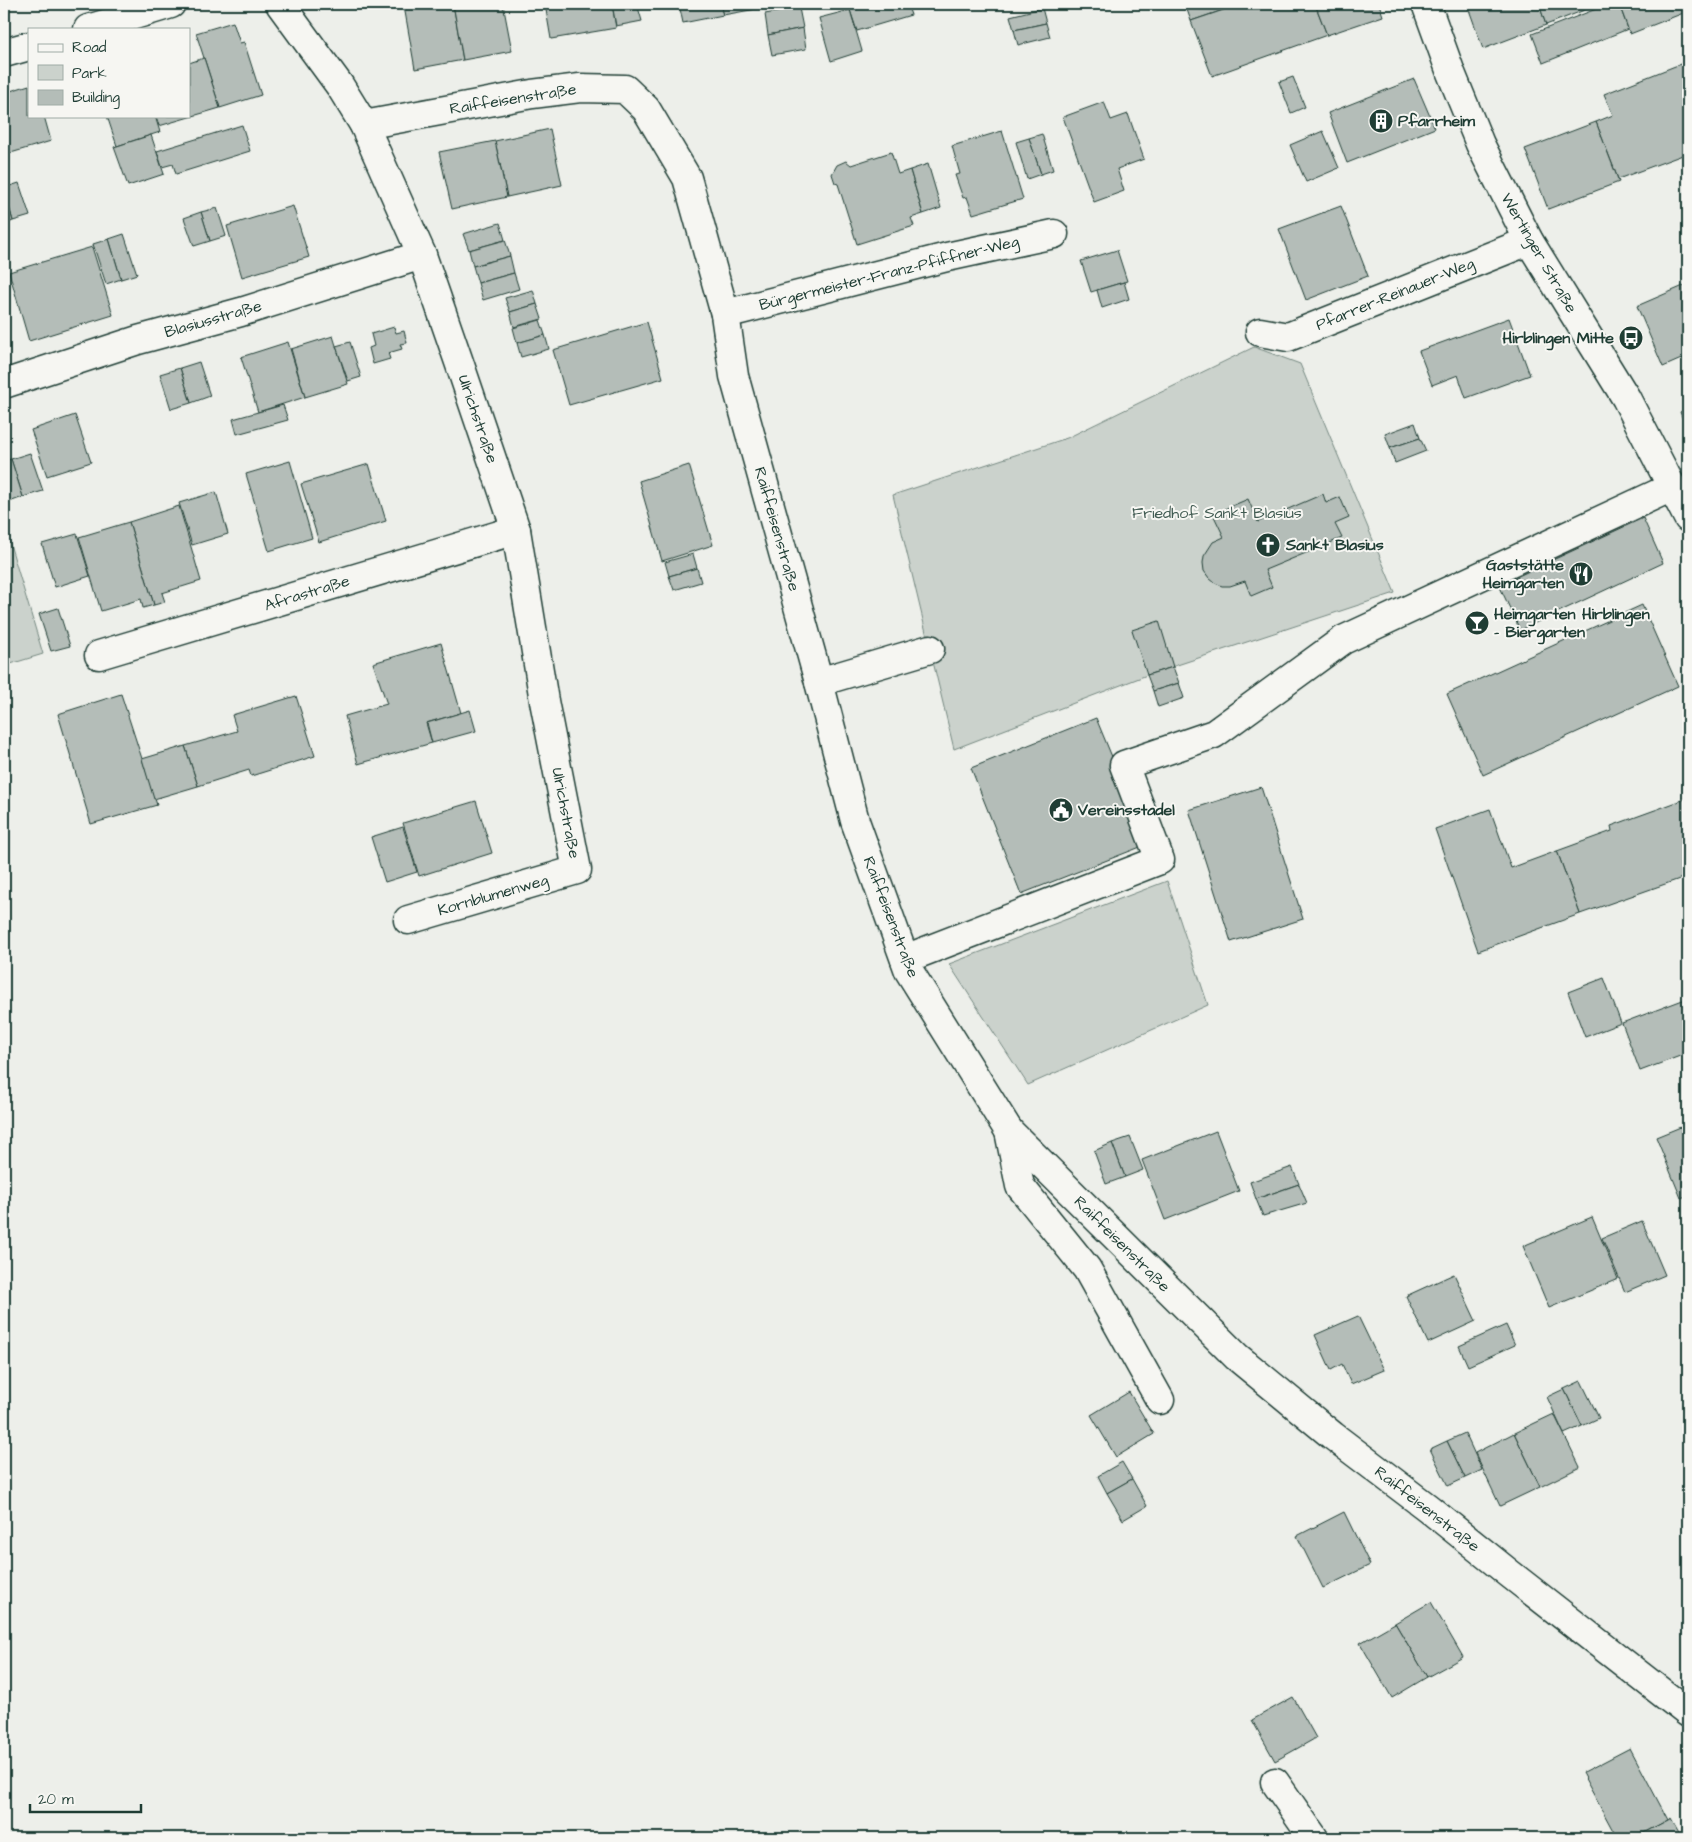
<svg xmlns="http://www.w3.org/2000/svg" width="1692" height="1842" font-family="'Architects Daughter',sans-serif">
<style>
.green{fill:#cbd2cc;stroke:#758880}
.building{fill:#b4bdb8;stroke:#1f3d34}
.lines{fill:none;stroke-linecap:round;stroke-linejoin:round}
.minor-casing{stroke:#1f3d34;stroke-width:31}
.minor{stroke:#f6f6f2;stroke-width:28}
.labels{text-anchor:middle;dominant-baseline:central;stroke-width:4;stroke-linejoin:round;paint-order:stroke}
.street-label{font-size:16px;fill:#1f3d34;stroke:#f6f6f2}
.poi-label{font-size:16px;font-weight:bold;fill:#1f3d34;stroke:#f6f6f2;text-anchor:start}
.park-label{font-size:16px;fill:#415b52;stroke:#f6f6f2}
</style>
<rect width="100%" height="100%" fill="#edefea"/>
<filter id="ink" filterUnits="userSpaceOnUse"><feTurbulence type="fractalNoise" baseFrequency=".02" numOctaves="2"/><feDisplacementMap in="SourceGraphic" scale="10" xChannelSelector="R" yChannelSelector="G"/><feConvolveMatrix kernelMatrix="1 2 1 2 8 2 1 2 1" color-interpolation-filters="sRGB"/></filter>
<g filter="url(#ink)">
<!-- green -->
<g class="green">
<path d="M 1254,347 L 1300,364 L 1395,593 L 1147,675 L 954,749 L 893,495 L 1067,438 Z"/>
<path d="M 4,524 L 43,654 L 4,666 Z"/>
<path d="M 1167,881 L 1208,1005 L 1028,1085 L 949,964 Z"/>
</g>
<!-- building -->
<g class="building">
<path d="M 417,4 L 453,4 L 463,60 L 415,69 L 404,6 Z"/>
<path d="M 453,4 L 503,4 L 512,51 L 463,60 Z"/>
<path d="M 545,4 L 612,4 L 616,28 L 551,39 Z"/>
<path d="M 612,4 L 637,4 L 642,21 L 616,26 Z"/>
<path d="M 679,4 L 720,4 L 723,15 L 683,23 Z"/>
<path d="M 720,4 L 761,4 L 762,8 L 723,15 Z"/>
<path d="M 848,4 L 907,4 L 911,15 L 857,31 Z"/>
<path d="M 1185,4 L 1220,4 L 1223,10 L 1191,21 Z"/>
<path d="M 1241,4 L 1315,4 L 1327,35 L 1212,76 L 1191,21 Z"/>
<path d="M 1315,4 L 1379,4 L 1383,16 L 1327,35 Z"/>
<path d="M 1467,4 L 1539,4 L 1546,25 L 1483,49 Z"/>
<path d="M 1539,4 L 1600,4 L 1546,25 Z"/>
<path d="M 1609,4 L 1619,4 L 1628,29 L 1543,63 L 1532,34 Z"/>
<path d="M 1619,4 L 1683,4 L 1686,12 L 1630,34 Z"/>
<path d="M 799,8 L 803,28 L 768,35 L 765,14 Z"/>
<path d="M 1042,8 L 1046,23 L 1014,30 L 1010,16 Z"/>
<path d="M 850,10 L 862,51 L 831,61 L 819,18 Z"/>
<path d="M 233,22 L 240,43 L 244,42 L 261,95 L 220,108 L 196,33 Z"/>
<path d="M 1046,23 L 1050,37 L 1018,45 L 1014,30 Z"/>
<path d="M 803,28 L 806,49 L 772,55 L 768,35 Z"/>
<path d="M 204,58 L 220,108 L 159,126 L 156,116 L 189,116 L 189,63 Z"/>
<path d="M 1688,61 L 1688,153 L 1618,179 L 1596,122 L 1613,115 L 1604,94 Z"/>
<path d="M 1293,77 L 1305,107 L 1291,113 L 1279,82 Z"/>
<path d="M 1414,79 L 1435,128 L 1347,163 L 1328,113 Z"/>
<path d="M 29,85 L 29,116 L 44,116 L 51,141 L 4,155 L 4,93 Z"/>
<path d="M 1104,102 L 1111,120 L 1128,114 L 1144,159 L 1117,169 L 1124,191 L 1094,202 L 1063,117 Z"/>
<path d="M 107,116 L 155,116 L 160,132 L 117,146 Z"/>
<path d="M 1596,122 L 1619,182 L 1548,209 L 1525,149 Z"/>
<path d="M 242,125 L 250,151 L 176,174 L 173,164 L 162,167 L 157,151 Z"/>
<path d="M 550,129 L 562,185 L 507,197 L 495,141 Z"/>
<path d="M 1002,131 L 1023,199 L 973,214 L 967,197 L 963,198 L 955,175 L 960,174 L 952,146 Z"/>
<path d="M 1323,131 L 1339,168 L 1306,182 L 1290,145 Z"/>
<path d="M 1042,134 L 1053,170 L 1041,174 L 1029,138 Z"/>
<path d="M 151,135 L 164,174 L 128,186 L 114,147 Z"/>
<path d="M 1029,138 L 1041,174 L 1027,179 L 1016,142 Z"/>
<path d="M 495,141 L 507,197 L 452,209 L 439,152 Z"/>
<path d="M 891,152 L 898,174 L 910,170 L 923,214 L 911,218 L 914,226 L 857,244 L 838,184 L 835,183 L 832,174 L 837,165 L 846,161 L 851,165 Z"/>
<path d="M 928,164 L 941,208 L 923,214 L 910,170 Z"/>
<path d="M 19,183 L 30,216 L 13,221 L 4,188 Z"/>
<path d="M 4,192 L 13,221 L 4,225 Z"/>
<path d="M 293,206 L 309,257 L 242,277 L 227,226 Z"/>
<path d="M 1341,206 L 1368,276 L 1306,300 L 1279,229 Z"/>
<path d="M 217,208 L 226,236 L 210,241 L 201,212 Z"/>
<path d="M 201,212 L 210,241 L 194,246 L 184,218 Z"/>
<path d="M 500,223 L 505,240 L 469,250 L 463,234 Z"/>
<path d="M 124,234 L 137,274 L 121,279 L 109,239 Z"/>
<path d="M 109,239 L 121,279 L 106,284 L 93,244 Z"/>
<path d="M 505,240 L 510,256 L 473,266 L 469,250 Z"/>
<path d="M 92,247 L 113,315 L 29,341 L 9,272 Z"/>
<path d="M 1117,250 L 1127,281 L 1091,292 L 1081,261 Z"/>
<path d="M 510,256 L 514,273 L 478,283 L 473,266 Z"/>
<path d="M 514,273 L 519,289 L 483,300 L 478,283 Z"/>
<path d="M 1124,282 L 1129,299 L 1102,308 L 1097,290 Z"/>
<path d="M 1688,284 L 1688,356 L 1663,367 L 1637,306 Z"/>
<path d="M 533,290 L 537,304 L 510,312 L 505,298 Z"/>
<path d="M 537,304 L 542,319 L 514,327 L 510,312 Z"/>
<path d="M 1509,318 L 1530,375 L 1466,398 L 1458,375 L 1432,385 L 1419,351 Z"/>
<path d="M 540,320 L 545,335 L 517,343 L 513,328 Z"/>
<path d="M 647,322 L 663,378 L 569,405 L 553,350 Z"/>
<path d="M 394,327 L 396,333 L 404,331 L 407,343 L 400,344 L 402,349 L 388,353 L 390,359 L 373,364 L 369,348 L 374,346 L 371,334 Z"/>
<path d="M 545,335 L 549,349 L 521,357 L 517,343 Z"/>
<path d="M 333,336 L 348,384 L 305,397 L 291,349 Z"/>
<path d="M 288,342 L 305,397 L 258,412 L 241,357 Z"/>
<path d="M 350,342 L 361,377 L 348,381 L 336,346 Z"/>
<path d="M 199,362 L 210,396 L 191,403 L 180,368 Z"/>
<path d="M 180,368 L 191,403 L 171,409 L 160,374 Z"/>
<path d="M 283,405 L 288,420 L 237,434 L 233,419 Z"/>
<path d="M 1688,408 L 1688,432 L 1680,412 Z"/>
<path d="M 75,415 L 91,462 L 47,476 L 31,430 Z"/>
<path d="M 1415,423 L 1420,438 L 1390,448 L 1385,434 Z"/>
<path d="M 1420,438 L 1426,451 L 1395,463 L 1390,448 Z"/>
<path d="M 30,453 L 43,491 L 23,497 L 11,459 Z"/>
<path d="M 11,459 L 23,497 L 4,504 L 4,461 Z"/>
<path d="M 290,461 L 312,538 L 269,551 L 246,474 Z"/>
<path d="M 369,464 L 386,521 L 319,542 L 301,484 Z"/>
<path d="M 689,465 L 713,545 L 662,561 L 639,481 Z"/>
<path d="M 216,492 L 228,534 L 192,545 L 179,503 Z"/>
<path d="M 1323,494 L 1326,503 L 1340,497 L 1349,518 L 1335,524 L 1342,538 L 1265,570 L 1272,587 L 1251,596 L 1245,581 L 1230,586 L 1222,586 L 1215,583 L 1209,578 L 1204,571 L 1203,563 L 1204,556 L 1213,542 L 1224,537 L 1213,514 L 1248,499 L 1258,522 Z"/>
<path d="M 179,506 L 201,581 L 162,593 L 165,602 L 154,605 L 129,522 Z"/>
<path d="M 1643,518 L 1663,563 L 1520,630 L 1499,585 Z"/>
<path d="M 129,522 L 154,605 L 143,608 L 141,599 L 101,611 L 79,537 Z"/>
<path d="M 77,534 L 90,576 L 55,587 L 42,544 Z"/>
<path d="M 693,554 L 697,568 L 669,576 L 665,562 Z"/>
<path d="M 697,568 L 701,582 L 674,590 L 669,576 Z"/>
<path d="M 1642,605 L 1678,686 L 1483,775 L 1447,694 Z"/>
<path d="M 58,608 L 70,646 L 51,651 L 39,614 Z"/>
<path d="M 1159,621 L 1173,667 L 1147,675 L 1132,630 Z"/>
<path d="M 441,643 L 461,713 L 426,723 L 432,743 L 358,764 L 345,716 L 387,704 L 373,663 Z"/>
<path d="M 1173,667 L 1179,683 L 1153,691 L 1147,675 Z"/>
<path d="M 1179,683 L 1184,698 L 1158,707 L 1153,691 Z"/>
<path d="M 121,694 L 157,805 L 91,824 L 58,714 Z"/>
<path d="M 296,696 L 315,756 L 251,776 L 249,770 L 198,786 L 185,746 L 237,731 L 232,715 Z"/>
<path d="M 470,710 L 476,731 L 432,743 L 427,723 Z"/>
<path d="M 1096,718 L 1148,844 L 1021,894 L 971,768 Z"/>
<path d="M 185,746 L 198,786 L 154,799 L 142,759 Z"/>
<path d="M 1261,787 L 1303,919 L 1231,942 L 1189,810 Z"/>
<path d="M 1688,798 L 1688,876 L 1580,914 L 1557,851 L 1612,831 L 1611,826 Z"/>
<path d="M 476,801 L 492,853 L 419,876 L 403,823 Z"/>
<path d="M 1490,809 L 1511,868 L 1557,851 L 1580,914 L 1478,951 L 1435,829 Z"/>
<path d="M 403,827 L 417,872 L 385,882 L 371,837 Z"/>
<path d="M 1604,978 L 1621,1023 L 1585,1037 L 1568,992 Z"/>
<path d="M 1688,998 L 1688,1053 L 1640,1071 L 1622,1023 Z"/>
<path d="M 1688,1124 L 1688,1195 L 1681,1198 L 1656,1137 Z"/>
<path d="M 1216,1131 L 1239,1191 L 1165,1220 L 1142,1160 Z"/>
<path d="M 1130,1137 L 1143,1170 L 1125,1177 L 1112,1143 Z"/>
<path d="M 1112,1143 L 1125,1177 L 1106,1184 L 1094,1151 Z"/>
<path d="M 1292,1167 L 1299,1184 L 1256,1199 L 1250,1182 Z"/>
<path d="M 1299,1184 L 1307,1203 L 1263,1216 L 1256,1199 Z"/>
<path d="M 1592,1217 L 1618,1279 L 1549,1308 L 1523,1246 Z"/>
<path d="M 1642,1221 L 1665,1275 L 1625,1292 L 1602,1238 Z"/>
<path d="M 1454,1274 L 1476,1321 L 1428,1343 L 1406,1296 Z"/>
<path d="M 1358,1316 L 1384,1370 L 1351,1384 L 1342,1364 L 1331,1370 L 1315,1335 Z"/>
<path d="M 1506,1325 L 1515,1345 L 1468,1366 L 1459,1346 Z"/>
<path d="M 1581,1381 L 1599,1418 L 1582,1426 L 1564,1389 Z"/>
<path d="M 1564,1389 L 1582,1426 L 1564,1434 L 1547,1397 Z"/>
<path d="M 1129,1392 L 1154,1434 L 1116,1457 L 1091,1415 Z"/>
<path d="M 1554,1414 L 1580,1467 L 1540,1487 L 1514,1433 Z"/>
<path d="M 1465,1433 L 1482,1470 L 1465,1478 L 1447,1441 Z"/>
<path d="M 1514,1433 L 1540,1487 L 1500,1506 L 1475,1453 Z"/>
<path d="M 1447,1441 L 1465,1478 L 1448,1486 L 1430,1449 Z"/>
<path d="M 1122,1462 L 1132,1479 L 1107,1493 L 1098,1476 Z"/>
<path d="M 1132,1479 L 1147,1506 L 1123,1520 L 1107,1493 Z"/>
<path d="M 1344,1512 L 1370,1565 L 1323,1588 L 1297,1536 Z"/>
<path d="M 1431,1602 L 1463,1657 L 1427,1677 L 1395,1623 Z"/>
<path d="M 1395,1623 L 1427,1677 L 1392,1698 L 1360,1643 Z"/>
<path d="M 1293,1697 L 1316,1738 L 1275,1761 L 1252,1720 Z"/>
<path d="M 1630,1748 L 1668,1820 L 1634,1838 L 1617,1838 L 1582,1773 Z"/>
<path d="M 1671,1818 L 1682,1838 L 1634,1838 L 1668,1820 Z"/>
</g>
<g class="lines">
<defs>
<g id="minor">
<path d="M 280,4 L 340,86 L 364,125 L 422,255 L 459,362 L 516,530 L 544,701 L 577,870 L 408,920"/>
<path d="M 1426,4 L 1451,73 L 1480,144 L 1529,241 L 1626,398 L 1688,518"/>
<path d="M 88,29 L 171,4"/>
<path d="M 4,53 L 29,46"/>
<path d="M 364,125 L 532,94 L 580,88 L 625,89 L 646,109 L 687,178 L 725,314 L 734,376 L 819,682 L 855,821 L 909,971 L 1009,1131 L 1237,1357 L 1333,1436 L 1428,1508 L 1510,1574 L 1688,1713"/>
<path d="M 725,314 L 947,257 L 1054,234"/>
<path d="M 1260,332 L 1288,337 L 1529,241"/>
<path d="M 4,384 L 138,340 L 241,312 L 422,255"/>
<path d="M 99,655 L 516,530"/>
<path d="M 819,682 L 930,649"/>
<path d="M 905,959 L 1160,860 L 1124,765 L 1214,734 L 1343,640 L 1672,487"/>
<path d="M 1009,1131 L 1020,1186 L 1087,1269 L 1160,1400"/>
<path d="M 1275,1782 L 1314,1838"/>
</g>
</defs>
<!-- minor casing -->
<use href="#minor" class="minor-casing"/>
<!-- minor -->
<use href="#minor" class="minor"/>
</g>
</g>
<!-- icons -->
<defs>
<symbol id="building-disc" viewBox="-11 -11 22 22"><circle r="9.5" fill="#1f3d34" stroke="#f6f6f2"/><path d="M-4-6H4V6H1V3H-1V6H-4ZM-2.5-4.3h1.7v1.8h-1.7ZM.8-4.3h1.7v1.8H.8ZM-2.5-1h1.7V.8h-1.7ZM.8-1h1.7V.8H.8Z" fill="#fff"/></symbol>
<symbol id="bus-disc" viewBox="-11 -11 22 22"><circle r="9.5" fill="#1f3d34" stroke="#f6f6f2"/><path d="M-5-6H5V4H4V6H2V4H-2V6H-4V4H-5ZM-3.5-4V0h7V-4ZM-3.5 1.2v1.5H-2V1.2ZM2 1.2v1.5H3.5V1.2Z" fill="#fff"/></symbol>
<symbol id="church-disc" viewBox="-11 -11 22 22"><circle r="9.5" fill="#1f3d34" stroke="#f6f6f2"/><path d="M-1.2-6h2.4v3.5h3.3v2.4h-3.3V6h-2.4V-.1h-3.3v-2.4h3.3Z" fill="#fff"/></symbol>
<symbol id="restaurant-disc" viewBox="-11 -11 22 22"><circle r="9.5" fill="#1f3d34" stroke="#f6f6f2"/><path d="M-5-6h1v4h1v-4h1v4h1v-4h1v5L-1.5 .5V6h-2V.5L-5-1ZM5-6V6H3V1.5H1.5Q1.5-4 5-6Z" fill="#fff"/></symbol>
<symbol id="bar-disc" viewBox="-11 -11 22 22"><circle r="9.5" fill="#1f3d34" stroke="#f6f6f2"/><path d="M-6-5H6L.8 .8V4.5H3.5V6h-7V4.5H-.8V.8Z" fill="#fff"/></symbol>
<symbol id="civic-disc" viewBox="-11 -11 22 22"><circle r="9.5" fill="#1f3d34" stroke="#f6f6f2"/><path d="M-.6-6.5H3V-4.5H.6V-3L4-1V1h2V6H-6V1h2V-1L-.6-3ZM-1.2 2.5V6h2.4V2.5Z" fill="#fff"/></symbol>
</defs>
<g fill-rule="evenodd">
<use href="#building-disc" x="1367" y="107" width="28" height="28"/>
<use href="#bus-disc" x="1617" y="324" width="28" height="28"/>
<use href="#church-disc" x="1254" y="531" width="28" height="28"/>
<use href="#restaurant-disc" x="1567" y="560" width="28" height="28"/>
<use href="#bar-disc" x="1463" y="609" width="28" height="28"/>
<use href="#civic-disc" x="1047" y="796" width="28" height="28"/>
</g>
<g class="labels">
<!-- street labels -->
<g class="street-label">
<text transform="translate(513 99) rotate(-9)">Raiffeisenstraße</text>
<text transform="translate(1539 253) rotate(60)">Wertinger Straße</text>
<text transform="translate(889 273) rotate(-14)">Bürgermeister-Franz-Pfiffner-Weg</text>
<text transform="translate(1395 294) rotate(-22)">Pfarrer-Reinauer-Weg</text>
<text transform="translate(213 319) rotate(-16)">Blasiusstraße</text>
<text transform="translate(478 419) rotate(71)">Ulrichstraße</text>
<text transform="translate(777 529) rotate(74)">Raiffeisenstraße</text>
<text transform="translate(307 593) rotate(-17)">Afrastraße</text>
<text transform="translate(566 813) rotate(79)">Ulrichstraße</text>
<text transform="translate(493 895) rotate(-16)">Kornblumenweg</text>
<text transform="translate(891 917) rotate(69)">Raiffeisenstraße</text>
<text transform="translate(1122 1244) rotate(45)">Raiffeisenstraße</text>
<text transform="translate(1427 1509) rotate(38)">Raiffeisenstraße</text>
</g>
<!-- poi labels -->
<g class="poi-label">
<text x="1398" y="121">Pfarrheim</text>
<text x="1614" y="338" text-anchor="end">Hirblingen Mitte</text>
<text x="1286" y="545">Sankt Blasius</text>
<text x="1564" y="565" text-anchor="end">Gaststätte<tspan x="1564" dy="18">Heimgarten</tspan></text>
<text x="1494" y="614">Heimgarten Hirblingen<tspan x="1494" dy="18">- Biergarten</tspan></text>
<text x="1078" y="810">Vereinsstadel</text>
</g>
<!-- park labels -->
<g class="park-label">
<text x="1217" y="513">Friedhof Sankt Blasius</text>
</g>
</g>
<!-- margin -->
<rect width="1692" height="1842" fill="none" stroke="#f6f6f2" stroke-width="20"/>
<rect x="10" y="10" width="1672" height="1822" fill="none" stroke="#1f3d34" stroke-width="2" filter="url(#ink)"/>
<!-- legend -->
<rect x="28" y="28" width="162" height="90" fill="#f6f6f2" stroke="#a0aca6"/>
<rect x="38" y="44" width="25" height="8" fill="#f6f6f2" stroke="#a0aca6"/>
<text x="72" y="52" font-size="15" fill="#1f3d34">Road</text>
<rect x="38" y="65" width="25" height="15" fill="#cbd2cc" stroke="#a0aca6"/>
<text x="72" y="78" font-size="15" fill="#1f3d34">Park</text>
<rect x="38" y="90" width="25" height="15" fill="#b4bdb8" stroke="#a0aca6"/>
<text x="72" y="102" font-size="15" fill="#1f3d34">Building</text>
<!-- scale -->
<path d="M30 1804v8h111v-8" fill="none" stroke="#1f3d34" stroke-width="2.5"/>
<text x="38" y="1804" font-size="15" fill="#1f3d34" stroke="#f6f6f2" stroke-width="4" paint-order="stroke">20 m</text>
</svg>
